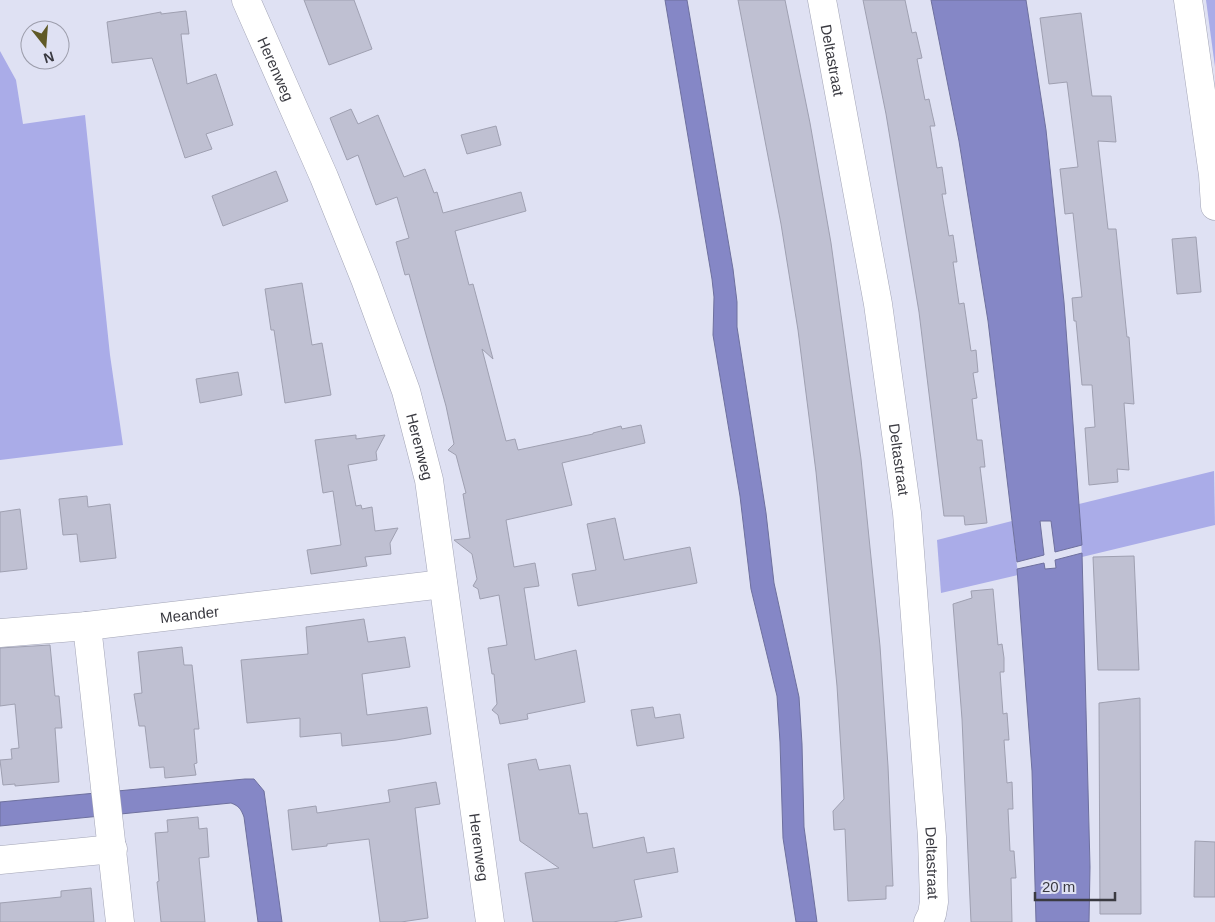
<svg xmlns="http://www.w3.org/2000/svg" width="1215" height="922" font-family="Helvetica,sans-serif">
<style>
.green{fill:#aaace8}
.water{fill:#8587c6;stroke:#6e709e}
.building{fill:#bfc0d2;stroke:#9fa0b1}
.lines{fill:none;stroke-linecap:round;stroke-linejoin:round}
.minor-casing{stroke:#a3a5b6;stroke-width:29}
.minor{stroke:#fff;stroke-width:28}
.labels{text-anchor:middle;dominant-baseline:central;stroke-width:4;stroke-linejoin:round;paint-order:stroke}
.street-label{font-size:15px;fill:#3a3a41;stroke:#dfe1f3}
</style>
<rect width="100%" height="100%" fill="#dfe1f3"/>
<!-- green -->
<g class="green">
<path d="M 1206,0 L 1215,0 L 1215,67 Z"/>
<path d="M 0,51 L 16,80 L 23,124 L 85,115 L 110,355 L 123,445 L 0,460 Z"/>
<path d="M 1214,471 L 1215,525 L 1082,557 L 1079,504 Z"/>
<path d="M 1012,521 L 1018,575 L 941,593 L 937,540 Z"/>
</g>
<!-- water -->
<g class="water">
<path d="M 665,0 L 687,0 L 733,269 L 737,302 L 737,327 L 766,513 L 774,583 L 799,697 L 802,744 L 804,827 L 817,922 L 796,922 L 783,838 L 780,742 L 777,696 L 751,589 L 740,496 L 713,335 L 714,297 L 712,279 Z"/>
<path d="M 931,0 L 1026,0 L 1046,130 L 1064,302 L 1082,545 L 1055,552 L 1051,521 L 1040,521 L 1044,555 L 1017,562 L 988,321 L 959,141 Z"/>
<path d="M 1082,553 L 1090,867 L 1089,922 L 1036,922 L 1032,771 L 1017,569 L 1044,563 L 1045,569 L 1056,568 L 1055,560 Z"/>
<path d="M 245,779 L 254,779 L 264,791 L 282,922 L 258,922 L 244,817 C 241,809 239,806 231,803 L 0,826 L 0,802 Z"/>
</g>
<!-- building -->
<g class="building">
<path d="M 304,0 L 354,0 L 372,49 L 329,65 Z"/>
<path d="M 738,0 L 785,0 L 810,123 L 831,243 L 861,459 L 880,646 L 888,766 L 893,886 L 886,886 L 886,899 L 848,901 L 845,829 L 834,830 L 833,811 L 844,799 L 837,686 L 816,472 L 798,330 L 781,224 Z"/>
<path d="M 863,0 L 905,0 L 912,33 L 916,32 L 922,58 L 917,59 L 925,100 L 929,99 L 932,113 L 935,126 L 930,126 L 937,168 L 942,167 L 946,194 L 942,194 L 949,236 L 953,235 L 957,262 L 953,262 L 959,304 L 964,303 L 971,351 L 976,350 L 978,372 L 973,373 L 977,398 L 972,399 L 977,440 L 982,440 L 985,467 L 980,467 L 987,523 L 965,525 L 964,516 L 944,516 L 919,312 L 886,114 Z"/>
<path d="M 186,11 L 189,34 L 181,34 L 187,84 L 216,74 L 233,125 L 206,134 L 212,149 L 185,158 L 152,58 L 112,63 L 107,22 L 161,12 L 161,14 Z"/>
<path d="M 1081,13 L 1092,96 L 1111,96 L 1116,142 L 1098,141 L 1108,229 L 1116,229 L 1127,337 L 1129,337 L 1134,404 L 1124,403 L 1129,470 L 1117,469 L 1118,482 L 1089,485 L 1085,428 L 1095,427 L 1092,385 L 1082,385 L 1076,321 L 1074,321 L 1072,298 L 1082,297 L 1073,213 L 1065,214 L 1060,169 L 1078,167 L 1067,82 L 1049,84 L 1040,18 Z"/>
<path d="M 351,109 L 358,124 L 378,115 L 404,177 L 425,169 L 434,193 L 437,192 L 443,213 L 521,192 L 526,211 L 455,231 L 469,285 L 473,284 L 493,359 L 482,349 L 506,441 L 515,439 L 518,450 L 593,434 L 593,433 L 621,426 L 622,429 L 641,425 L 645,443 L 562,463 L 572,505 L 506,520 L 514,567 L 535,563 L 539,586 L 524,588 L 535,660 L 576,650 L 585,702 L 527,714 L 528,719 L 500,724 L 498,715 L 492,710 L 497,704 L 494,674 L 492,674 L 488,648 L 507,645 L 499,595 L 480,599 L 478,589 L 473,586 L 477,579 L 472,554 L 454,540 L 470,538 L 463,494 L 466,493 L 456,455 L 448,450 L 454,444 L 446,406 L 409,274 L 405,275 L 396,242 L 409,238 L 397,197 L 376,205 L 358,155 L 347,160 L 330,118 Z"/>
<path d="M 496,126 L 501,145 L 467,154 L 461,135 Z"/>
<path d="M 276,171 L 288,201 L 223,226 L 212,196 Z"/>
<path d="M 1196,237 L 1201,292 L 1177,294 L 1172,239 Z"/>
<path d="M 302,283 L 312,345 L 322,343 L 331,395 L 285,403 L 274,330 L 271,330 L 265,289 Z"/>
<path d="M 238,372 L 242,395 L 200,403 L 196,379 Z"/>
<path d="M 356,435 L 356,439 L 385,435 L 376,452 L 377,460 L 348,465 L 356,506 L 361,505 L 362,509 L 372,507 L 375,531 L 398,528 L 390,543 L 391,554 L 365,557 L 367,566 L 311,574 L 307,550 L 341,545 L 333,491 L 323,493 L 315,440 Z"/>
<path d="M 87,496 L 88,507 L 110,504 L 116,558 L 80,562 L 77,534 L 63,535 L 59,499 Z"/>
<path d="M 20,509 L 27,569 L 0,572 L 0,512 Z"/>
<path d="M 615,518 L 624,560 L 690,547 L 697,583 L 578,606 L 572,574 L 596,570 L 587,524 Z"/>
<path d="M 1134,556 L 1139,670 L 1098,670 L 1093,557 Z"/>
<path d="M 993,589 L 998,645 L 1002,644 L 1004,658 L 1004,672 L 1000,672 L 1003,714 L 1007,713 L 1009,740 L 1004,740 L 1007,783 L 1012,782 L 1013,809 L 1008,809 L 1010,851 L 1014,851 L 1016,878 L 1011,878 L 1012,922 L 971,922 L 962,719 L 953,604 L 972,598 L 971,591 Z"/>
<path d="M 364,619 L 368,642 L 405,637 L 410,667 L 362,674 L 367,715 L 427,707 L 431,734 L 396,740 L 342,746 L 341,733 L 300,737 L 300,718 L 247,723 L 241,660 L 308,654 L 306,627 Z"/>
<path d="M 50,645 L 55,696 L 59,696 L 62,728 L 55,728 L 59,782 L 15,786 L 15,784 L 3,785 L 0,760 L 12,759 L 11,749 L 19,748 L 15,704 L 0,706 L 0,648 Z"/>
<path d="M 182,647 L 184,665 L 192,665 L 199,729 L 194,729 L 197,763 L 194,764 L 196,775 L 165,778 L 164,767 L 150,768 L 145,726 L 139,726 L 134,694 L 142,693 L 138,652 Z"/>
<path d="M 1140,698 L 1141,914 L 1100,914 L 1099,703 Z"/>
<path d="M 653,707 L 655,718 L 680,714 L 684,738 L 637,746 L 631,710 Z"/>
<path d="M 536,759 L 539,770 L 570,765 L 579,814 L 587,813 L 593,848 L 644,837 L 647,853 L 674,848 L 678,872 L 634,880 L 642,917 L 613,922 L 533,922 L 525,873 L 559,868 L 520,841 L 508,764 Z"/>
<path d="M 436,782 L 440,804 L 415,808 L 428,918 L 401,922 L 380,922 L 369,839 L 327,844 L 327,846 L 292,850 L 288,810 L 316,806 L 317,813 L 390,802 L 388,790 Z"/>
<path d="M 198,817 L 199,829 L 207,828 L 209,857 L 199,858 L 205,922 L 161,922 L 157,882 L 159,881 L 155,833 L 168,832 L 167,820 Z"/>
<path d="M 1195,841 L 1215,842 L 1215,897 L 1194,897 Z"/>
<path d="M 91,888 L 94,922 L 0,922 L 0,903 L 61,897 L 61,891 Z"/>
</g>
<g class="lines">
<defs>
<g id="minor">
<path id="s1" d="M 246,0 L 324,177 L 365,279 L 406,391 L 429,480 L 490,922"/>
<path id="s2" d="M 822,0 L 878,304 L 907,513 L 932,837 L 934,902 L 932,914 L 928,922"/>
<path d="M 1188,0 L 1213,175 L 1215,206"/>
<path d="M 0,633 L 87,626"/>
<path d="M 0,860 L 113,849"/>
<path id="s3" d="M 120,922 L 87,626 L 443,584"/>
</g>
</defs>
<!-- minor casing -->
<use href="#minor" class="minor-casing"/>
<!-- minor -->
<use href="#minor" class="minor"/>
</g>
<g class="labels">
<!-- street labels -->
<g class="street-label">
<text stroke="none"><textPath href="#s2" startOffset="61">Deltastraat</textPath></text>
<text stroke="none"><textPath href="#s1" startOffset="75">Herenweg</textPath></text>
<text stroke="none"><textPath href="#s1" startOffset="480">Herenweg</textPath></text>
<text stroke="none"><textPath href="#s2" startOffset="466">Deltastraat</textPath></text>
<text stroke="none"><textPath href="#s3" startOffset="401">Meander</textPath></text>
<text stroke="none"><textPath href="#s1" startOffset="885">Herenweg</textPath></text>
<text stroke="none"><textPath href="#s2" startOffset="871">Deltastraat</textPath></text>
</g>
</g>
<!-- north arrow -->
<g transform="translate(45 45) rotate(163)"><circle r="24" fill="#dfe1f3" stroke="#9d9eac"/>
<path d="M0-4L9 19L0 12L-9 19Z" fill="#605a26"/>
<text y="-8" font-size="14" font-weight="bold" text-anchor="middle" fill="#3a3a41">N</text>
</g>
<!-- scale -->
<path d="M1035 892v8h80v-8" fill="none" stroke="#3a3a41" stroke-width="2.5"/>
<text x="1042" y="892" font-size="15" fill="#3a3a41" stroke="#dfe1f3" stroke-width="4" paint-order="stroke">20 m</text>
</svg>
